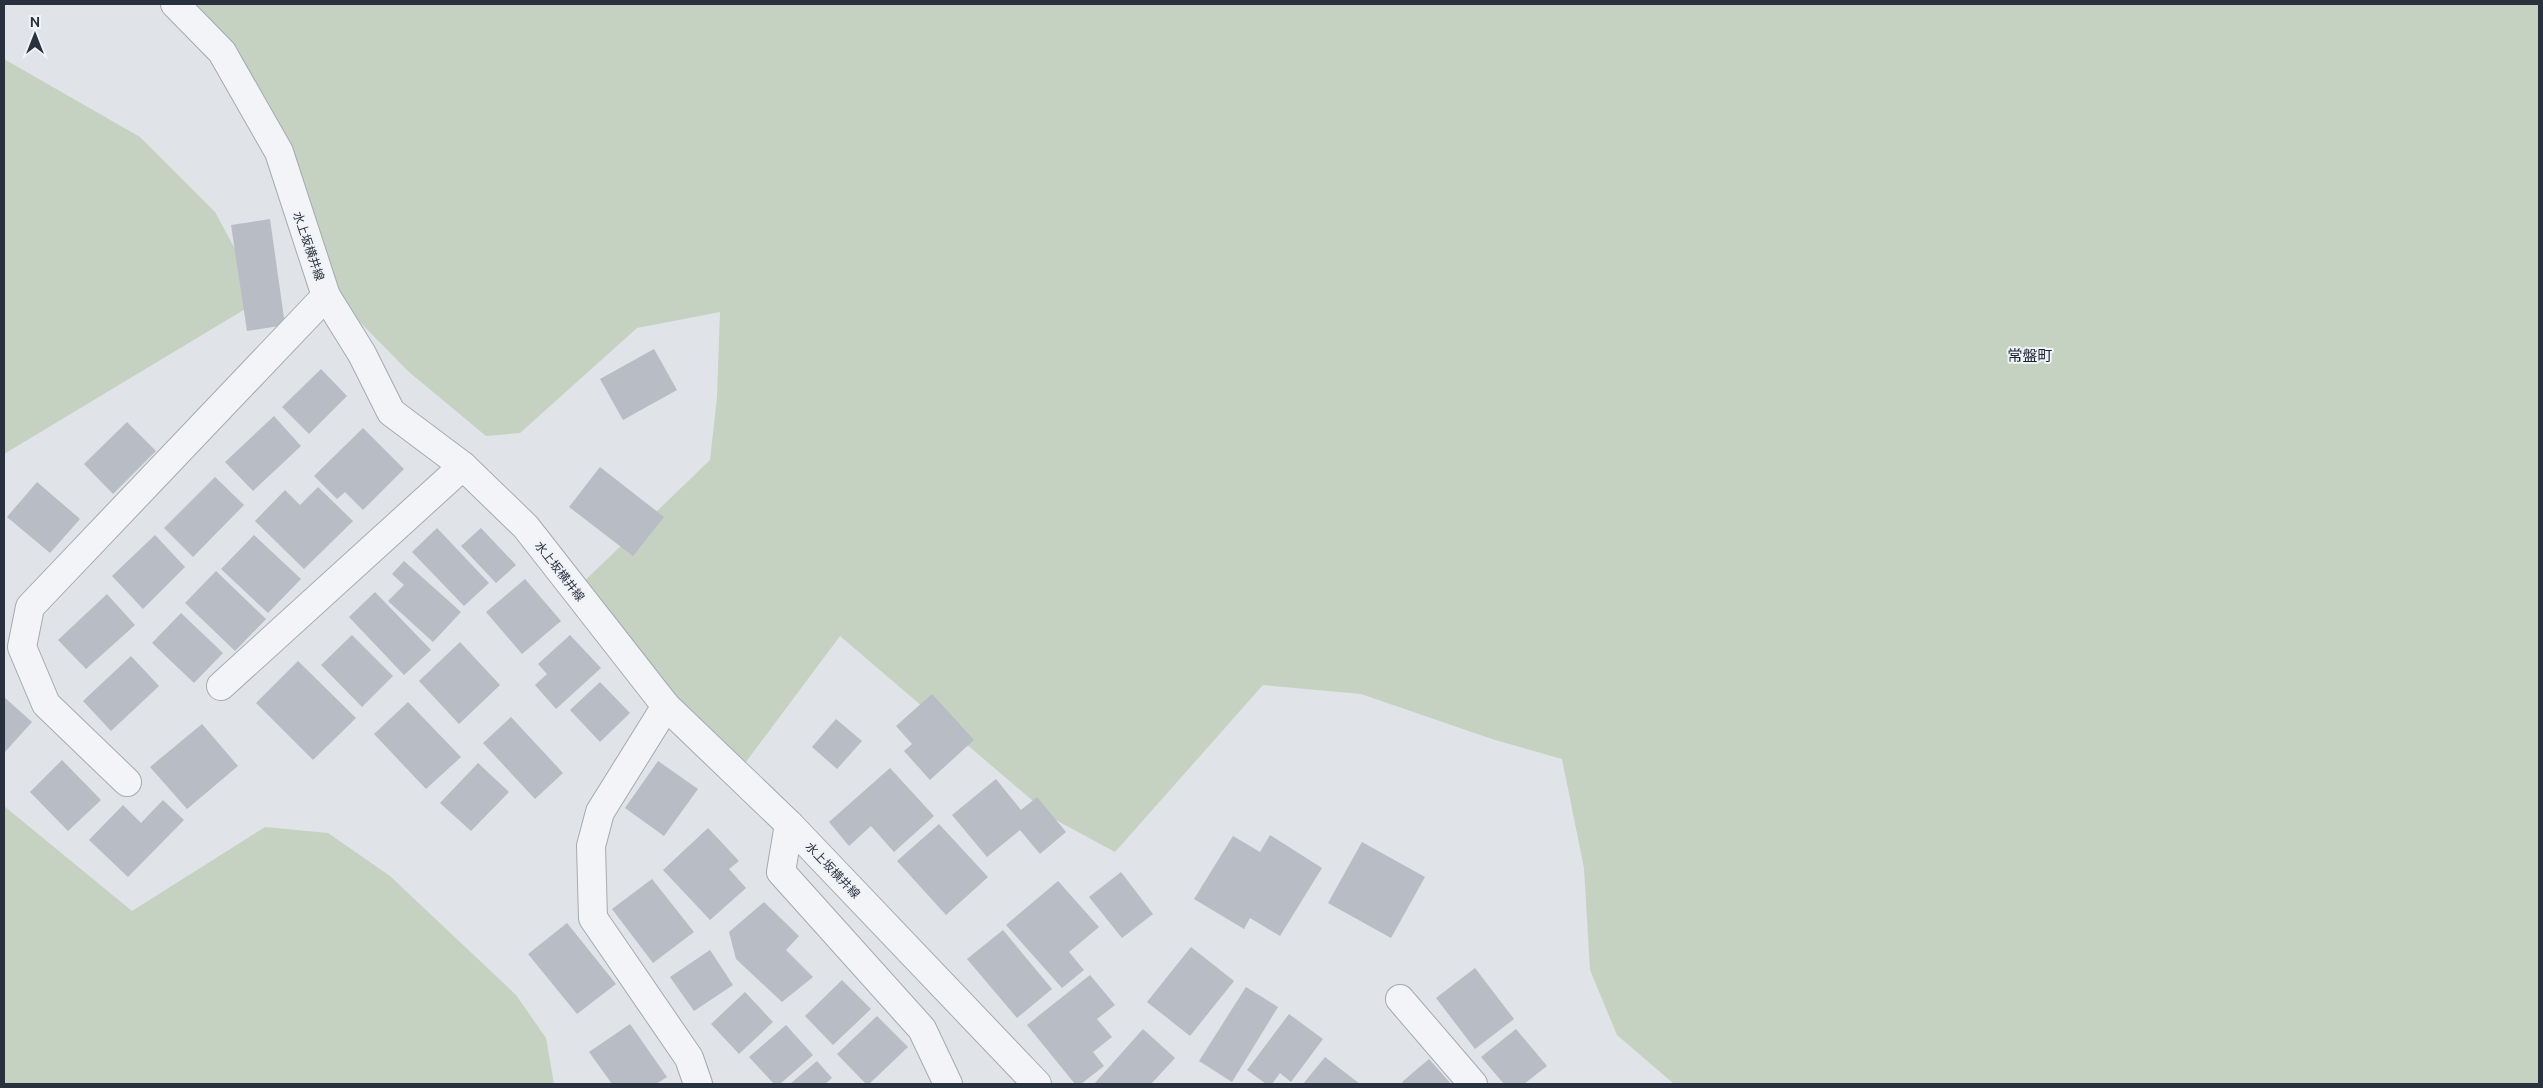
<svg xmlns="http://www.w3.org/2000/svg" width="2543" height="1088" font-family="Ubuntu,'Noto Sans JP',sans-serif">
<style>
.green{fill:#c5d2c1}
.building{fill:#b7bcc5}
.lines{fill:none;stroke-linecap:round;stroke-linejoin:round}
.minor-casing{stroke:#a5aab2;stroke-width:30}
.minor{stroke:#f2f4f7;stroke-width:28}
.labels{text-anchor:middle;dominant-baseline:central;stroke-width:4;stroke-linejoin:round;paint-order:stroke}
.street-label{font-size:12px;fill:#29313f;stroke:#eff2f6}
.quarter-label{font-size:15px;fill:#1b2230;stroke:#eff2f6}
</style>
<rect width="100%" height="100%" fill="#e0e3e8"/>
<!-- green -->
<g class="green">
<path d="M 187,4 L 2539,4 L 2539,1084 L 1674,1084 L 1617,1035 L 1590,970 L 1584,868 L 1562,759 L 1492,739 L 1361,694 L 1263,685 L 1115,852 L 1054,819 L 840,636 L 737,774 L 573,592 L 710,460 L 717,397 L 720,312 L 637,328 L 520,433 L 486,436 L 409,372 L 343,305 Z"/>
<path d="M 4,59 L 140,137 L 215,212 L 262,299 L 4,454 Z"/>
<path d="M 4,806 L 132,911 L 265,827 L 328,833 L 390,876 L 516,995 L 546,1038 L 554,1084 L 4,1084 Z"/>
</g>
<!-- building -->
<g class="building">
<path d="M 270,219 L 285,325 L 247,331 L 231,225 Z"/>
<path d="M 654,349 L 677,390 L 623,420 L 600,379 Z"/>
<path d="M 321,369 L 347,396 L 309,434 L 282,407 Z"/>
<path d="M 274,416 L 301,446 L 253,491 L 225,462 Z"/>
<path d="M 127,422 L 156,451 L 113,494 L 84,464 Z"/>
<path d="M 363,428 L 404,469 L 363,510 L 345,492 L 337,499 L 314,476 Z"/>
<path d="M 600,467 L 664,517 L 633,556 L 569,507 Z"/>
<path d="M 215,477 L 244,505 L 193,557 L 164,528 Z"/>
<path d="M 37,482 L 80,519 L 50,553 L 7,517 Z"/>
<path d="M 318,487 L 353,521 L 304,569 L 255,521 L 285,490 L 300,505 Z"/>
<path d="M 437,528 L 489,583 L 464,606 L 412,552 Z"/>
<path d="M 481,528 L 516,565 L 496,583 L 461,546 Z"/>
<path d="M 155,535 L 185,567 L 143,609 L 112,576 Z"/>
<path d="M 254,535 L 301,579 L 268,613 L 221,569 Z"/>
<path d="M 404,561 L 461,612 L 433,642 L 388,601 L 404,585 L 392,574 Z"/>
<path d="M 216,571 L 266,619 L 235,651 L 185,603 Z"/>
<path d="M 525,579 L 561,621 L 522,654 L 486,612 Z"/>
<path d="M 375,592 L 431,650 L 404,675 L 349,617 Z"/>
<path d="M 107,594 L 135,625 L 86,669 L 58,640 Z"/>
<path d="M 181,613 L 223,653 L 194,683 L 152,643 Z"/>
<path d="M 352,635 L 393,676 L 362,707 L 321,665 Z"/>
<path d="M 570,635 L 601,668 L 556,709 L 535,685 L 547,674 L 538,664 Z"/>
<path d="M 460,642 L 500,685 L 459,724 L 419,681 Z"/>
<path d="M 131,656 L 159,686 L 111,731 L 83,701 Z"/>
<path d="M 298,661 L 356,718 L 313,760 L 256,703 Z"/>
<path d="M 600,682 L 630,713 L 600,742 L 570,710 Z"/>
<path d="M 932,694 L 974,740 L 930,780 L 904,751 L 912,744 L 896,726 Z"/>
<path d="M 4,697 L 32,722 L 4,753 Z"/>
<path d="M 408,702 L 461,757 L 426,789 L 374,734 Z"/>
<path d="M 511,717 L 563,773 L 535,799 L 483,743 Z"/>
<path d="M 836,719 L 862,741 L 837,769 L 812,747 Z"/>
<path d="M 202,724 L 238,766 L 187,809 L 150,767 Z"/>
<path d="M 62,760 L 101,800 L 68,831 L 30,792 Z"/>
<path d="M 658,761 L 698,789 L 664,836 L 625,808 Z"/>
<path d="M 478,763 L 509,792 L 471,831 L 440,803 Z"/>
<path d="M 890,768 L 934,816 L 894,852 L 871,826 L 849,846 L 829,822 Z"/>
<path d="M 996,779 L 1021,810 L 1037,797 L 1066,832 L 1040,854 L 1020,830 L 987,857 L 952,815 Z"/>
<path d="M 163,800 L 184,820 L 128,877 L 89,840 L 123,805 L 141,823 Z"/>
<path d="M 939,824 L 988,877 L 946,915 L 897,861 Z"/>
<path d="M 708,828 L 739,861 L 729,869 L 746,888 L 710,920 L 663,870 Z"/>
<path d="M 1270,835 L 1322,868 L 1280,936 L 1250,918 L 1244,929 L 1194,899 L 1233,836 L 1260,852 Z"/>
<path d="M 1362,842 L 1425,877 L 1391,938 L 1328,903 Z"/>
<path d="M 1121,872 L 1153,914 L 1122,938 L 1089,897 Z"/>
<path d="M 652,879 L 694,932 L 653,963 L 612,909 Z"/>
<path d="M 1058,881 L 1099,927 L 1069,952 L 1084,970 L 1062,988 L 1006,925 Z"/>
<path d="M 764,902 L 799,936 L 786,950 L 813,977 L 782,1002 L 736,959 L 729,932 Z"/>
<path d="M 567,923 L 616,984 L 577,1014 L 528,954 Z"/>
<path d="M 1003,930 L 1052,989 L 1017,1018 L 967,959 Z"/>
<path d="M 1191,947 L 1234,981 L 1190,1036 L 1147,1002 Z"/>
<path d="M 710,950 L 733,985 L 694,1011 L 670,977 Z"/>
<path d="M 1475,968 L 1514,1019 L 1475,1049 L 1436,998 Z"/>
<path d="M 1090,975 L 1115,1005 L 1097,1019 L 1112,1037 L 1093,1052 L 1104,1066 L 1081,1084 L 1075,1084 L 1027,1025 Z"/>
<path d="M 842,980 L 871,1009 L 833,1045 L 805,1016 Z"/>
<path d="M 1246,987 L 1278,1007 L 1232,1082 L 1199,1061 Z"/>
<path d="M 745,992 L 773,1022 L 739,1054 L 711,1024 Z"/>
<path d="M 1289,1014 L 1323,1039 L 1291,1082 L 1280,1073 L 1272,1084 L 1266,1084 L 1247,1070 Z"/>
<path d="M 877,1016 L 908,1047 L 869,1084 L 866,1084 L 837,1054 Z"/>
<path d="M 630,1024 L 667,1077 L 656,1084 L 612,1084 L 589,1052 Z"/>
<path d="M 786,1025 L 813,1055 L 780,1084 L 774,1084 L 749,1057 Z"/>
<path d="M 1143,1029 L 1175,1058 L 1151,1084 L 1094,1084 Z"/>
<path d="M 1516,1029 L 1547,1066 L 1524,1084 L 1504,1084 L 1481,1057 Z"/>
<path d="M 1325,1057 L 1360,1084 L 1303,1084 Z"/>
<path d="M 1429,1059 L 1451,1084 L 1404,1084 L 1402,1082 Z"/>
<path d="M 817,1061 L 832,1078 L 825,1084 L 790,1084 Z"/>
</g>
<g class="lines">
<defs>
<g id="minor">
<path d="M 175,4 L 222,52 L 279,152 L 326,296 L 362,354 L 391,412 L 463,466 L 526,527 L 666,706 L 789,824 L 1037,1084"/>
<path d="M 221,686 L 463,466"/>
<path d="M 666,706 L 600,812 L 591,846 L 593,918 L 689,1058 L 698,1084"/>
<path d="M 127,782 L 46,704 L 22,647 L 30,607 L 326,296"/>
<path d="M 789,824 L 781,872 L 922,1029 L 948,1084"/>
<path d="M 1400,999 L 1473,1084"/>
</g>
</defs>
<!-- minor casing -->
<use href="#minor" class="minor-casing"/>
<!-- minor -->
<use href="#minor" class="minor"/>
</g>
<g class="labels">
<!-- street labels -->
<g class="street-label">
<text transform="translate(309 246) rotate(71)">水上坂横井線</text>
<text transform="translate(560 571) rotate(52)">水上坂横井線</text>
<text transform="translate(833 870) rotate(46)">水上坂横井線</text>
</g>
<!-- quarter labels -->
<g class="quarter-label">
<text x="2030" y="355">常盤町</text>
</g>
</g>
<!-- border -->
<rect width="2543" height="1088" fill="none" stroke="#29313f" stroke-width="10"/>
<!-- north arrow -->
<g transform="translate(35 35)" stroke="#eff2f6" stroke-width="4" paint-order="stroke">
<path d="M0-4L9 19L0 12L-9 19Z" fill="#29313f"/>
<text y="-8" font-size="14" font-weight="bold" text-anchor="middle" fill="#29313f">N</text>
</g>
</svg>
